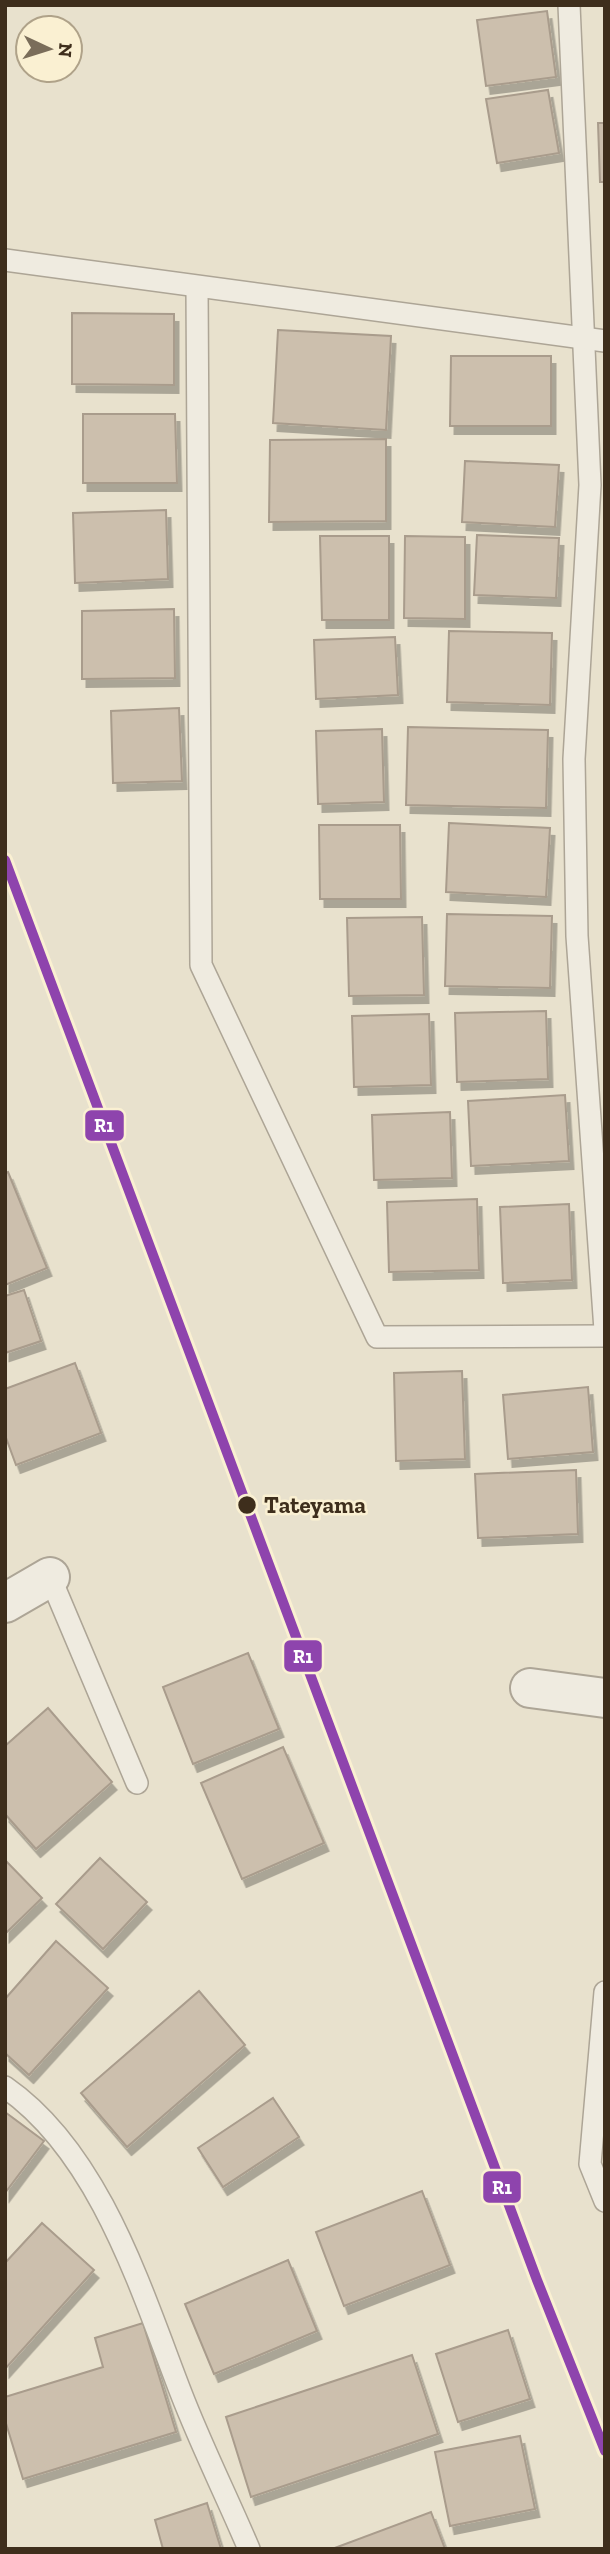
<svg xmlns="http://www.w3.org/2000/svg" width="610" height="2554" font-family="'Zilla Slab',serif">
<style>
.building{fill:#ccbfad;stroke:#a99c8c;stroke-width:2;filter:url(#shadow)}
.lines{fill:none;stroke-linecap:round;stroke-linejoin:round}
.service-casing{stroke:#ada596;stroke-width:24}
.minor-casing{stroke:#ada596;stroke-width:42}
.tertiary-casing{stroke:#ada596;stroke-width:42}
.service{stroke:#efebe0;stroke-width:21}
.minor{stroke:#efebe0;stroke-width:38}
.tertiary{stroke:#efebe0;stroke-width:38}
.rail-1-casing{stroke:#faf0d2;stroke-width:16}
.rail-1{stroke:#8e44ad;stroke-width:10}
.stop-dot{fill:#3e2e1c;stroke:#faf0d2;stroke-width:2.5}
.labels{text-anchor:middle;dominant-baseline:central;stroke-width:5;stroke-linejoin:round;paint-order:stroke}
.stop-label{font-size:23px;font-weight:bold;fill:#3e2e1c;stroke:#faf0d2;text-anchor:start}
.line-badge{stroke:#faf0d2;stroke-width:2.5}
.badge-label{font-size:19px;text-anchor:middle;font-weight:bold;fill:#fff}
</style>
<defs>
<filter id="shadow"><feDropShadow dx="4.5" dy="8" stdDeviation="0" flood-color="#0004"/></filter>
</defs>
<rect width="100%" height="100%" fill="#e8e1cd"/>
<!-- building -->
<g class="building">
<path d="M 547,11 L 556,77 L 486,86 L 477,20 Z"/>
<path d="M 548,90 L 559,153 L 497,163 L 486,99 Z"/>
<path d="M 598,123 L 605,123 L 605,182 L 600,182 Z"/>
<path d="M 72,313 L 174,314 L 174,385 L 72,384 Z"/>
<path d="M 278,330 L 391,336 L 386,430 L 273,423 Z"/>
<path d="M 451,356 L 551,356 L 551,426 L 450,426 Z"/>
<path d="M 83,414 L 175,414 L 177,483 L 83,483 Z"/>
<path d="M 386,439 L 386,521 L 269,522 L 270,440 Z"/>
<path d="M 465,461 L 559,465 L 555,527 L 462,522 Z"/>
<path d="M 166,510 L 168,579 L 75,583 L 73,513 Z"/>
<path d="M 477,535 L 559,538 L 556,598 L 474,595 Z"/>
<path d="M 320,536 L 389,536 L 389,620 L 322,620 Z"/>
<path d="M 405,536 L 465,537 L 465,619 L 404,618 Z"/>
<path d="M 174,609 L 175,678 L 82,679 L 82,611 Z"/>
<path d="M 449,631 L 552,633 L 550,705 L 447,702 Z"/>
<path d="M 395,637 L 398,695 L 316,699 L 314,640 Z"/>
<path d="M 179,708 L 182,781 L 113,783 L 111,711 Z"/>
<path d="M 408,727 L 548,730 L 546,808 L 406,805 Z"/>
<path d="M 382,729 L 384,802 L 318,804 L 316,731 Z"/>
<path d="M 449,823 L 550,828 L 546,897 L 446,892 Z"/>
<path d="M 319,825 L 400,825 L 401,899 L 320,899 Z"/>
<path d="M 447,914 L 552,916 L 550,988 L 445,986 Z"/>
<path d="M 422,917 L 424,995 L 349,996 L 347,918 Z"/>
<path d="M 546,1011 L 548,1079 L 457,1082 L 455,1013 Z"/>
<path d="M 429,1014 L 431,1085 L 354,1087 L 352,1016 Z"/>
<path d="M 565,1095 L 569,1161 L 471,1166 L 468,1101 Z"/>
<path d="M 450,1112 L 452,1178 L 374,1180 L 372,1115 Z"/>
<path d="M 8,1172 L 47,1268 L 5,1285 L 5,1173 Z"/>
<path d="M 477,1199 L 479,1270 L 389,1272 L 387,1202 Z"/>
<path d="M 569,1204 L 572,1280 L 503,1283 L 500,1207 Z"/>
<path d="M 24,1290 L 41,1341 L 5,1353 L 5,1296 Z"/>
<path d="M 75,1363 L 101,1433 L 16,1465 L 5,1435 L 5,1389 Z"/>
<path d="M 462,1371 L 465,1459 L 396,1461 L 394,1373 Z"/>
<path d="M 588,1387 L 593,1452 L 508,1459 L 503,1395 Z"/>
<path d="M 576,1470 L 578,1534 L 478,1538 L 475,1474 Z"/>
<path d="M 248,1653 L 279,1729 L 193,1764 L 163,1687 Z"/>
<path d="M 48,1708 L 112,1782 L 36,1849 L 5,1814 L 5,1746 Z"/>
<path d="M 283,1747 L 324,1843 L 242,1879 L 201,1783 Z"/>
<path d="M 100,1858 L 147,1902 L 103,1949 L 56,1904 Z"/>
<path d="M 5,1860 L 42,1898 L 5,1934 Z"/>
<path d="M 56,1941 L 108,1988 L 29,2075 L 5,2053 L 5,1999 Z"/>
<path d="M 199,1991 L 245,2045 L 127,2147 L 81,2093 Z"/>
<path d="M 273,2098 L 299,2137 L 223,2187 L 198,2148 Z"/>
<path d="M 5,2112 L 44,2141 L 5,2193 Z"/>
<path d="M 422,2191 L 450,2265 L 344,2306 L 316,2232 Z"/>
<path d="M 42,2223 L 94,2270 L 5,2369 L 5,2263 Z"/>
<path d="M 288,2260 L 317,2331 L 214,2374 L 185,2304 Z"/>
<path d="M 143,2323 L 176,2432 L 23,2479 L 5,2420 L 5,2397 L 103,2367 L 95,2338 Z"/>
<path d="M 508,2330 L 530,2399 L 458,2422 L 436,2354 Z"/>
<path d="M 412,2355 L 438,2434 L 251,2497 L 226,2417 Z"/>
<path d="M 520,2436 L 535,2509 L 450,2526 L 435,2452 Z"/>
<path d="M 207,2503 L 221,2549 L 163,2549 L 155,2520 Z"/>
<path d="M 431,2512 L 445,2549 L 332,2549 Z"/>
</g>
<g class="lines">
<defs>
<g id="service">
<path d="M 569,5 L 590,485 L 574,759 L 577,936 L 605,1330"/>
<path d="M 5,260 L 605,341"/>
<path d="M 197,287 L 201,965 L 377,1337 L 605,1336"/>
<path d="M 50,1577 L 137,1783"/>
<path d="M 605,1992 L 590,2164 L 605,2201"/>
<path d="M 5,2087 C 100,2153 141,2290 181,2393 C 201,2445 227,2497 249,2549"/>
</g>
<path id="minor" d="M 5,1603 L 50,1577"/>
<path id="tertiary" d="M 530,1688 L 605,1698"/>
</defs>
<!-- service casing -->
<use href="#service" class="service-casing"/>
<!-- minor casing -->
<use href="#minor" class="minor-casing"/>
<!-- tertiary casing -->
<use href="#tertiary" class="tertiary-casing"/>
<!-- service -->
<use href="#service" class="service"/>
<!-- minor -->
<use href="#minor" class="minor"/>
<!-- tertiary -->
<use href="#tertiary" class="tertiary"/>
<defs>
<path id="rail-1" d="M 5,860 L 537,2280 L 605,2451"/>
</defs>
<!-- rail-1 casing -->
<use href="#rail-1" class="rail-1-casing"/>
<!-- rail-1 -->
<use href="#rail-1" class="rail-1"/>
</g>
<!-- markers -->
<circle class="stop-dot" cx="247" cy="1505" r="10"/>
<g class="labels">
<!-- stop labels -->
<g class="stop-label">
<text x="264" y="1505">Tateyama</text>
</g>
</g>
<g class="line-badge">
<rect x="84" y="1109" width="41" height="33" rx="7" fill="#8e44ad"/>
<rect x="283" y="1639" width="40" height="34" rx="7" fill="#8e44ad"/>
<rect x="482" y="2170" width="40" height="34" rx="7" fill="#8e44ad"/>
</g>
<g class="badge-label">
<text x="104" y="1132">R1</text>
<text x="303" y="1663">R1</text>
<text x="502" y="2194">R1</text>
</g>
<!-- border -->
<rect width="610" height="2554" fill="none" stroke="#3e2e1c" stroke-width="14"/>
<!-- north arrow -->
<g transform="translate(49 49) rotate(94)"><circle r="33" fill="#faf0d2" stroke="#afa289" stroke-width="2"/>
<path d="M0-5L12 26L0 18L-12 26Z" fill="#7a6d5a"/>
<text y="-10" font-size="19" font-weight="bold" text-anchor="middle" fill="#3e2e1c">N</text>
</g>
</svg>
